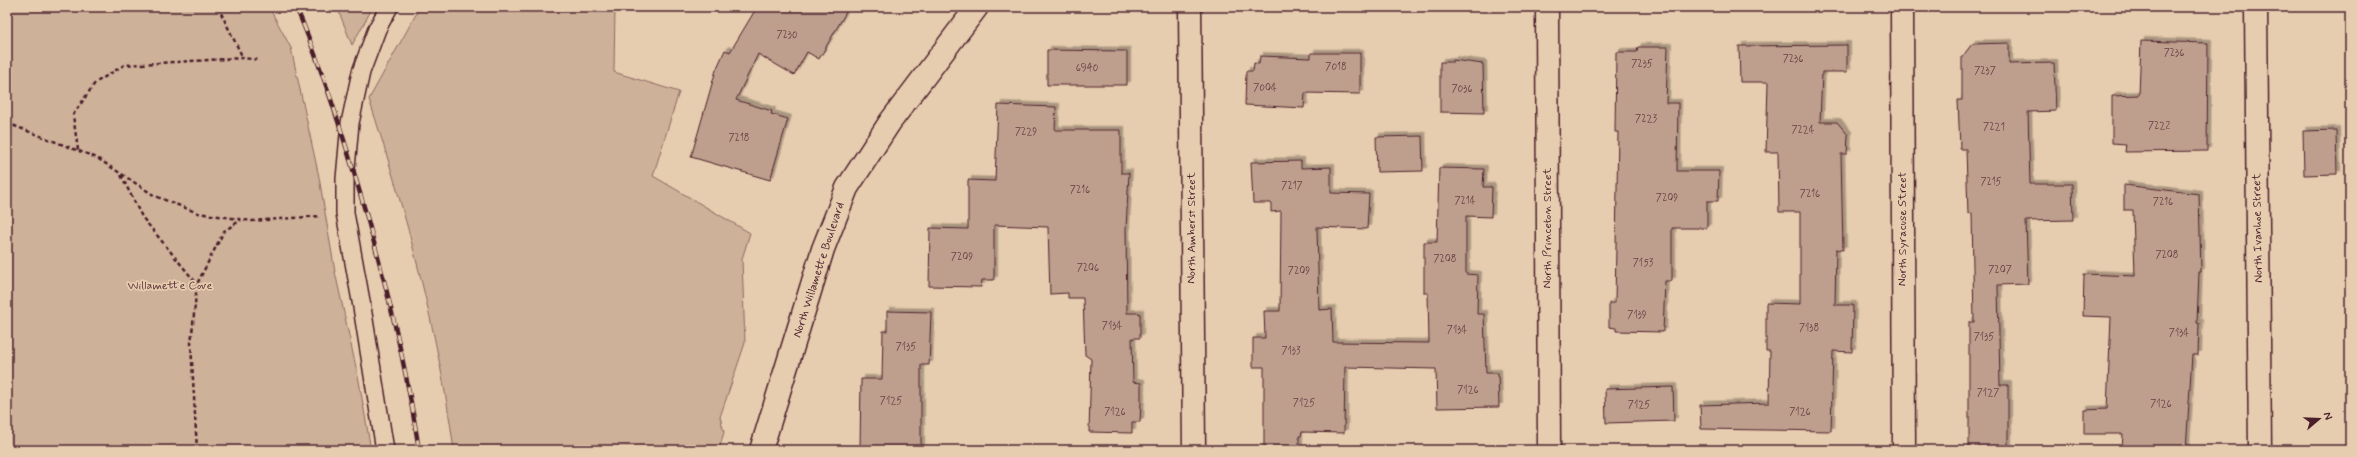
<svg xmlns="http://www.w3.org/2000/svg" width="2357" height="457" font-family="Mynerve,sans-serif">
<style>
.green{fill:#ceb199;stroke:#8c6862}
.building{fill:#be9f8d;stroke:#4a1f2b;filter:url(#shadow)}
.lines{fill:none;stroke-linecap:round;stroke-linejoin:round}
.service-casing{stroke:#4a1f2b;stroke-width:20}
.minor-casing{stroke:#4a1f2b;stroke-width:25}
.secondary-casing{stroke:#4a1f2b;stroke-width:25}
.path{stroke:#4a1f2b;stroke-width:2.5;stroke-dasharray:4 3;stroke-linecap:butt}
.service{stroke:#e7cdaf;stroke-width:17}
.minor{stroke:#e7cdaf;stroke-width:22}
.secondary{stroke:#e7cdaf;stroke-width:22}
.rail-casing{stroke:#4a1f2b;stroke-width:4.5}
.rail{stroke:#e7cdaf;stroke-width:3;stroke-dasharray:9;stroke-linecap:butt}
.labels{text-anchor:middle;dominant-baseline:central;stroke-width:3.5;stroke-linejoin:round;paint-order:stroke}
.number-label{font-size:10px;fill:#673f44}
.street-label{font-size:12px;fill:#4a1f2b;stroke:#e7cdaf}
.park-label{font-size:12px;fill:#5e353c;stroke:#e7cdaf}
</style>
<defs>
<filter id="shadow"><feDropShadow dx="3.5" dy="-3.5" stdDeviation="0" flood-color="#0004"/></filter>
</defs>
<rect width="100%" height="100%" fill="#e7cdaf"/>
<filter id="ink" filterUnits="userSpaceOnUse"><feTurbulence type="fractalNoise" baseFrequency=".025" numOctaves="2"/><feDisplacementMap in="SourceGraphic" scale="8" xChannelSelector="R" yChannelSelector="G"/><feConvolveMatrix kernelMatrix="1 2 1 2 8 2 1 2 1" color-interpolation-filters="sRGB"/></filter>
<g filter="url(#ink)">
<!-- green -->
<g class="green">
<path d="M 7,7 L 269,7 L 291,48 L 319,177 L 335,272 L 359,381 L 371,450 L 7,450 Z"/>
<path d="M 337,7 L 373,7 L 352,45 Z"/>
<path d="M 420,7 L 615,7 L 614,72 L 679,92 L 653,176 L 750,233 L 742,259 L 745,343 L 720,417 L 724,432 L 719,450 L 454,450 C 438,331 406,213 369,99 Z"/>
</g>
<!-- building -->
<g class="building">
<path d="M 757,7 L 849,7 L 819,59 L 807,52 L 794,75 L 758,54 L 736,100 L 772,111 L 771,114 L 788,119 L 770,180 L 691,157 L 716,70 L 725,50 L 730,52 Z"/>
<path d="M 2141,41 L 2208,43 L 2207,151 L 2125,152 L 2126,144 L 2112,143 L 2112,96 L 2139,95 Z"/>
<path d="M 2009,43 L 2009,64 L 2054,63 L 2056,111 L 2028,112 L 2030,184 L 2072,184 L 2073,220 L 2026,221 L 2028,284 L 1998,285 L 2000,385 L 2008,385 L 2008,450 L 1969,450 L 1969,322 L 1974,322 L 1972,213 L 1968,214 L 1966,149 L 1960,149 L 1958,100 L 1962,100 L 1962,57 L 1972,44 Z"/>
<path d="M 1847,45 L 1847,72 L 1822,72 L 1820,122 L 1837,122 L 1848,135 L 1847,154 L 1841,154 L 1843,250 L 1836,249 L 1835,305 L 1853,305 L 1852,352 L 1833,351 L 1831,431 L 1701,429 L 1700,405 L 1769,403 L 1770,351 L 1766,351 L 1766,303 L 1800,304 L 1800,212 L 1779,212 L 1778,152 L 1766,152 L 1768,82 L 1740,82 L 1739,46 Z"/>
<path d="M 1638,47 L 1668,47 L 1666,103 L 1678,103 L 1677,171 L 1719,171 L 1718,201 L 1707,201 L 1707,228 L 1672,228 L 1672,281 L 1665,281 L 1663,332 L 1616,331 L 1616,328 L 1609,327 L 1609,303 L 1615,303 L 1618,132 L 1615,132 L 1616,52 L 1637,52 Z"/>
<path d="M 1047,50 L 1127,51 L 1127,85 L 1047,85 Z"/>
<path d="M 1311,53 L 1360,53 L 1360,94 L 1305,93 L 1304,108 L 1245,105 L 1246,71 L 1253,71 L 1254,63 L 1259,64 L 1260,56 L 1311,58 Z"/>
<path d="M 1453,60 L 1483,64 L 1484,113 L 1440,112 L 1440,62 L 1453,62 Z"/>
<path d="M 998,105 L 1056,107 L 1055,130 L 1121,130 L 1121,173 L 1129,173 L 1126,228 L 1127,313 L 1140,313 L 1140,338 L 1132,338 L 1133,382 L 1141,383 L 1141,402 L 1140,422 L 1132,422 L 1132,433 L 1089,432 L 1091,359 L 1085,355 L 1083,298 L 1068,298 L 1068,293 L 1050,294 L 1048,227 L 994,225 L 994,280 L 982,280 L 981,287 L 929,286 L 930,228 L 968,229 L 968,180 L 995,181 Z"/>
<path d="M 2336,130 L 2337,174 L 2304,175 L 2303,131 Z"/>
<path d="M 1422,136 L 1423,171 L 1377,172 L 1376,137 Z"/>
<path d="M 1301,161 L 1301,168 L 1331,167 L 1331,193 L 1369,194 L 1367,229 L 1317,227 L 1319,310 L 1332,309 L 1333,342 L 1429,343 L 1428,293 L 1424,293 L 1424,242 L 1437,242 L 1439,168 L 1484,169 L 1483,187 L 1492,187 L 1491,217 L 1466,216 L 1466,274 L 1478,275 L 1477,314 L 1484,314 L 1486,373 L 1498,373 L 1499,407 L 1437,408 L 1436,369 L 1345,367 L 1344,433 L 1302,432 L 1301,436 L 1299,436 L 1299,450 L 1264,450 L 1264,367 L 1253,367 L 1253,338 L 1265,338 L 1264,311 L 1280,311 L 1281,211 L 1271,212 L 1271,203 L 1253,203 L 1251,162 Z"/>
<path d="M 2124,185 L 2199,194 L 2201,272 L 2199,272 L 2197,323 L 2199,323 L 2198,355 L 2192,355 L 2186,450 L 2122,450 L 2123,434 L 2084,434 L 2084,410 L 2107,409 L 2111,317 L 2083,316 L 2084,274 L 2135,276 L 2133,210 L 2124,210 Z"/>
<path d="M 887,311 L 931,312 L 929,365 L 921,365 L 921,450 L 860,450 L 861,379 L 882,379 L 883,331 L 887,331 Z"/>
<path d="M 1673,387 L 1674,421 L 1606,423 L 1605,389 Z"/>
</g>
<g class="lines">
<defs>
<path id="service" d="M 385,450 L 361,301 L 345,213 L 345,179 L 350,123 L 361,72 L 377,29 L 389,7"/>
<g id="minor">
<path d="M 1190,7 L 1194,450"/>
<path d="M 1547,7 L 1549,450"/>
<path d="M 1902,7 L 1904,450"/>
<path d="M 2256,7 L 2260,450"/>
</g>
<path id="secondary" d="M 761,450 L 823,249 L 847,188 L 890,122 L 977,7"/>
</defs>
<!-- service casing -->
<use href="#service" class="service-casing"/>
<!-- minor casing -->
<use href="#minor" class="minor-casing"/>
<!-- secondary casing -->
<use href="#secondary" class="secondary-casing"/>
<!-- path -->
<g class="path">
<path d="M 218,7 L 243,58"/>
<path d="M 7,123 L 97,158 L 155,196 L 198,213 L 252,221 L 321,216"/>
<path d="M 78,150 L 73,115 L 95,83 L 124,65 L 243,58 L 260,60"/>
<path d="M 121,175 L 142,217 L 197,284"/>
<path d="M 197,450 L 191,344 L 197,284 L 224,231 L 241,220"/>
</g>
<!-- service -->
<use href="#service" class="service"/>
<!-- minor -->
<use href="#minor" class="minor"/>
<!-- secondary -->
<use href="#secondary" class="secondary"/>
<defs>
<path id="rail" d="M 296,7 C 320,62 338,119 355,176 C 382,266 405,357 419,450"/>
</defs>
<!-- rail casing -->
<use href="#rail" class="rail-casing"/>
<!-- rail -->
<use href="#rail" class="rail"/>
</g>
</g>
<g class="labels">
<!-- number labels -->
<g class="number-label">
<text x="787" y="35">7230</text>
<text x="2174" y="53">7236</text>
<text x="1793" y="59">7236</text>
<text x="1642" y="64">7235</text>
<text x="1336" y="67">7018</text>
<text x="1087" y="68">6940</text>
<text x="1985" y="71">7237</text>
<text x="1265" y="88">7004</text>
<text x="1462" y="89">7036</text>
<text x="1646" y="119">7223</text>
<text x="2159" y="126">7222</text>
<text x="1994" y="127">7221</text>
<text x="1803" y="130">7224</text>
<text x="1026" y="132">7229</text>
<text x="739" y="138">7218</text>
<text x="1991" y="182">7215</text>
<text x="1292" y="186">7217</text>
<text x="1080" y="190">7216</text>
<text x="1810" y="194">7216</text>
<text x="1667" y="198">7209</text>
<text x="1465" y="201">7214</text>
<text x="2163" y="202">7216</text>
<text x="2167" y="255">7208</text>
<text x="962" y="257">7209</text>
<text x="1445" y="259">7208</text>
<text x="1643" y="263">7153</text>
<text x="1088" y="268">7206</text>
<text x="2000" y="270">7207</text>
<text x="1299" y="271">7209</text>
<text x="1637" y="315">7139</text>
<text x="1112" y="326">7134</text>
<text x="1809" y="328">7138</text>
<text x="1457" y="330">7134</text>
<text x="2179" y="333">7134</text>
<text x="1984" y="337">7135</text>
<text x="906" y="347">7135</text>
<text x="1291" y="351">7133</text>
<text x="1468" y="390">7126</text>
<text x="1988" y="393">7127</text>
<text x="891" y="401">7125</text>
<text x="1304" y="403">7125</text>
<text x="2161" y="404">7126</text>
<text x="1639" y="405">7125</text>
<text x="1115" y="412">7126</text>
<text x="1800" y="412">7126</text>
</g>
<!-- street labels -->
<g class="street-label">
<text transform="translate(1192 228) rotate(-90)">North Amherst Street</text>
<text transform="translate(1548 228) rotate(-90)">North Princeton Street</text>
<text transform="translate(2258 228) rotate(-91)">North Ivanhoe Street</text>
<text transform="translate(1903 229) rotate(-90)">North Syracuse Street</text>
<text transform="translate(819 270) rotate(-72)">North Willamette Boulevard</text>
</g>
<!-- park labels -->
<g class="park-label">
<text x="170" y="286">Willamette Cove</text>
</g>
</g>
<!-- margin -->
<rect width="2357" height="457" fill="none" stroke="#e7cdaf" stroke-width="24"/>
<rect x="12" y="12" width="2333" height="433" fill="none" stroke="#4a1f2b" stroke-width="1.5" filter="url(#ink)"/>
<!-- north arrow -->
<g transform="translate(2319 419) rotate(71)" stroke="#e7cdaf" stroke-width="3" paint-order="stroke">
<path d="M0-3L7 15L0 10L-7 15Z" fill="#4a1f2b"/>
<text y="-6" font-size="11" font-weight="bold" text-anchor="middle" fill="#4a1f2b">N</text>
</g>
</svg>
